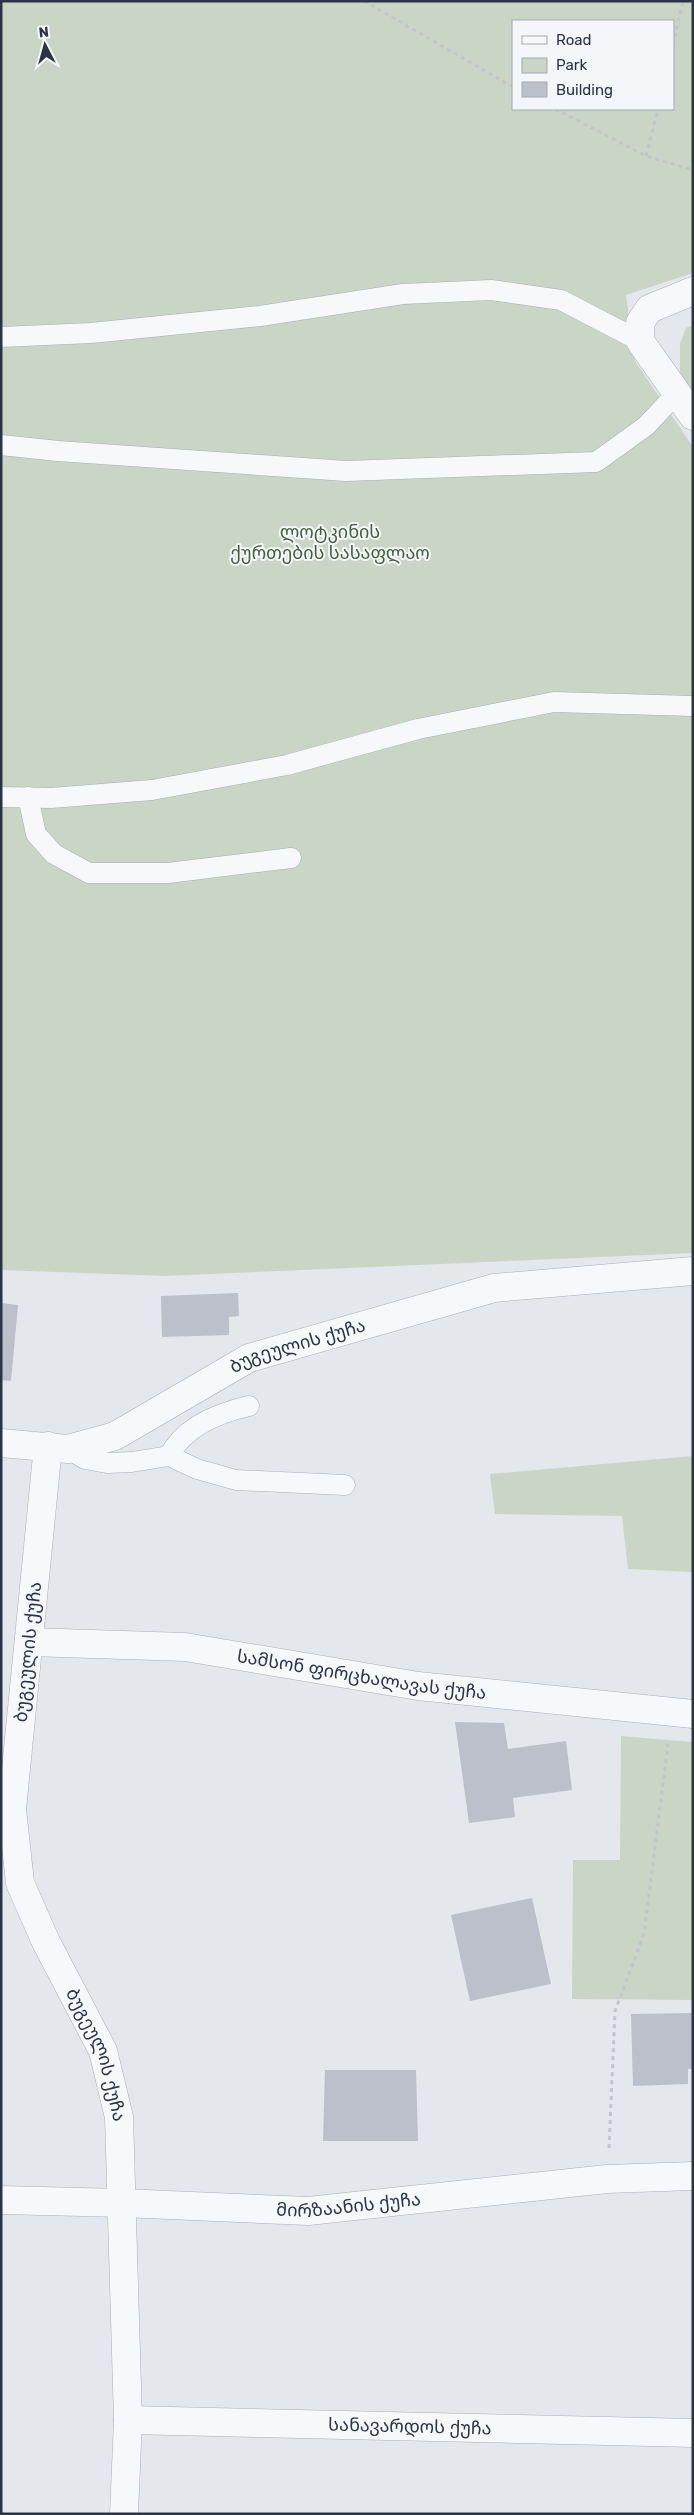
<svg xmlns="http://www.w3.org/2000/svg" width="694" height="2515" font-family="Rubik,'Noto Sans Georgian',sans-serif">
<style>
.green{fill:#c9d6c5;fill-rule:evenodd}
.building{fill:#bbc0ca}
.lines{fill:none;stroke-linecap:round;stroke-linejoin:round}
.lane-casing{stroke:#a9aeb7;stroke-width:21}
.street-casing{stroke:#a9aeb7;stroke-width:29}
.path{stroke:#c2c5cb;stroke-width:3;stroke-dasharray:4 4;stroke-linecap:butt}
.lane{stroke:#f7f8fa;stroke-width:20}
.street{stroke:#f7f8fa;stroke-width:28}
.labels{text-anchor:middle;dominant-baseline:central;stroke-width:4;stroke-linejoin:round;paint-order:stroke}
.park-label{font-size:18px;fill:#3f6138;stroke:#f4f6f9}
.street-label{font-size:18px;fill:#2b3445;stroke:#f4f6f9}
</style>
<rect width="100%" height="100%" fill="#e4e7ec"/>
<!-- green -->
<g class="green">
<path d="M 1,1 L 693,1 L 693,273 L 626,295 L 635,361 L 693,447 L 693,1253 L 165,1276 L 1,1270 ZM 513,21 L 673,21 L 673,109 L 513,109 Z"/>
<path d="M 693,325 L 693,394 L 680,375 L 680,344 L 686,328 Z"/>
<path d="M 693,1456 L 693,1572 L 628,1569 L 622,1516 L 495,1514 L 490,1474 Z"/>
<path d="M 621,1736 L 693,1742 L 693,2000 L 572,1999 L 573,1860 L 620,1860 Z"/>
</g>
<!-- building -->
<g class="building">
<path d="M 238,1293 L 239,1316 L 229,1317 L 229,1335 L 162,1337 L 161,1296 Z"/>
<path d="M 1,1303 L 18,1305 L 11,1381 L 1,1380 Z"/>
<path d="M 455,1722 L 504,1723 L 508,1749 L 566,1741 L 572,1790 L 513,1798 L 515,1817 L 469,1823 Z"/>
<path d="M 532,1898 L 551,1984 L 470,2001 L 451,1915 Z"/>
<path d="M 693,2013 L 693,2069 L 688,2069 L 688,2084 L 633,2086 L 631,2014 Z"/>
<path d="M 325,2070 L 416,2070 L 418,2141 L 323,2141 Z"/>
</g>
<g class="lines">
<defs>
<g id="lane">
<path d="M 1,337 L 91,333 L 260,316 L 403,294 L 491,290 L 561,300 L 640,341"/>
<path d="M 1,445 L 58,451 L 346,471 L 596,462 L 646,426 L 677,393"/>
<path d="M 1,797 L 51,798 L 152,790 L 287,765 L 418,729 L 554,702 L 693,706"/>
<path d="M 28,797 L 36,834 L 54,854 L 89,873 L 168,873 L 291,858"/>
<path d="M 68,1449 L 85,1459 L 107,1463 L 132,1462 L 169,1456 L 197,1469 L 236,1480 L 345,1485"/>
<path d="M 169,1456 C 184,1427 218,1413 249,1406"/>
</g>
<g id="street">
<path d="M 693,291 L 649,309 L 640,323 L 640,341 L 693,416"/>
<path id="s1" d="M 1,1443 L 68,1449 L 115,1436 L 249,1358 L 494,1288 L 693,1271"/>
<path id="s2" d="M 48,1446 L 12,1809 L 20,1883 L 46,1942 L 103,2051 L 119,2117 L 128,2420 L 124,2514"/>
<path id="s3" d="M 29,1642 L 185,1647 L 418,1686 L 693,1714"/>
<path id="s4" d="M 1,2200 L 122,2203 L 308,2211 L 607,2179 L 693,2176"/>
<path id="s5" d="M 128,2420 L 693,2433"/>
</g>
</defs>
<!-- lane casing -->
<use href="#lane" class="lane-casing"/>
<!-- street casing -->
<use href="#street" class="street-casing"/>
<!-- path -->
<g class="path">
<path d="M 364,1 L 513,87"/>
<path d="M 673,45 L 683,1"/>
<path d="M 555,109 L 646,156 L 693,170"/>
<path d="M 646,156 L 658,109"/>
<path d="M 609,2148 L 615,2011 L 644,1934 L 668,1744"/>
</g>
<!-- lane -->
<use href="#lane" class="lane"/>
<!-- street -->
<use href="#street" class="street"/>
</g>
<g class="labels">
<!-- park labels -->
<g class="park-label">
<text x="330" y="532">ლოტკინის<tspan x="330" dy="21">ქურთების სასაფლაო</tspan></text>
</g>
<!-- street labels -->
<g class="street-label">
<text stroke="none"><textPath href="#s1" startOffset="321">ბუგეულის ქუჩა</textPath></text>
<text transform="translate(28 1652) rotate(-84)">ბუგეულის ქუჩა</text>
<text stroke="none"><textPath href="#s3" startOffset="335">სამსონ ფირცხალავას ქუჩა</textPath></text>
<text stroke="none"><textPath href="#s2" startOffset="628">ბუგეულის ქუჩა</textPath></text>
<text stroke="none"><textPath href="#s4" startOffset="348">მირზაანის ქუჩა</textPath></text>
<text stroke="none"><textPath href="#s5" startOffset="282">სანავარდოს ქუჩა</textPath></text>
</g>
</g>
<!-- border -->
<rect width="694" height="2515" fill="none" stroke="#2b3445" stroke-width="5"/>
<!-- legend -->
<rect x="512" y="20" width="162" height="90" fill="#f4f6f9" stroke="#a4a8b1"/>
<rect x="522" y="36" width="25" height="8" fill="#f7f8fa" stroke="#a4a8b1"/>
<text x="556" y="45" font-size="15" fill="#2b3445">Road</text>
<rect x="522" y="58" width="25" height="15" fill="#c9d6c5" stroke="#a4a8b1"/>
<text x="556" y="70" font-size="15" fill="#2b3445">Park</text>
<rect x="522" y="82" width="25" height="15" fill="#bbc0ca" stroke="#a4a8b1"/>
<text x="556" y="95" font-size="15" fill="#2b3445">Building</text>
<!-- north arrow -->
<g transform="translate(45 45) rotate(354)" stroke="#f4f6f9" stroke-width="4" paint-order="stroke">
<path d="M0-4L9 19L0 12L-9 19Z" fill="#2b3445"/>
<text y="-8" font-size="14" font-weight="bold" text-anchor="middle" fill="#2b3445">N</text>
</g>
</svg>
